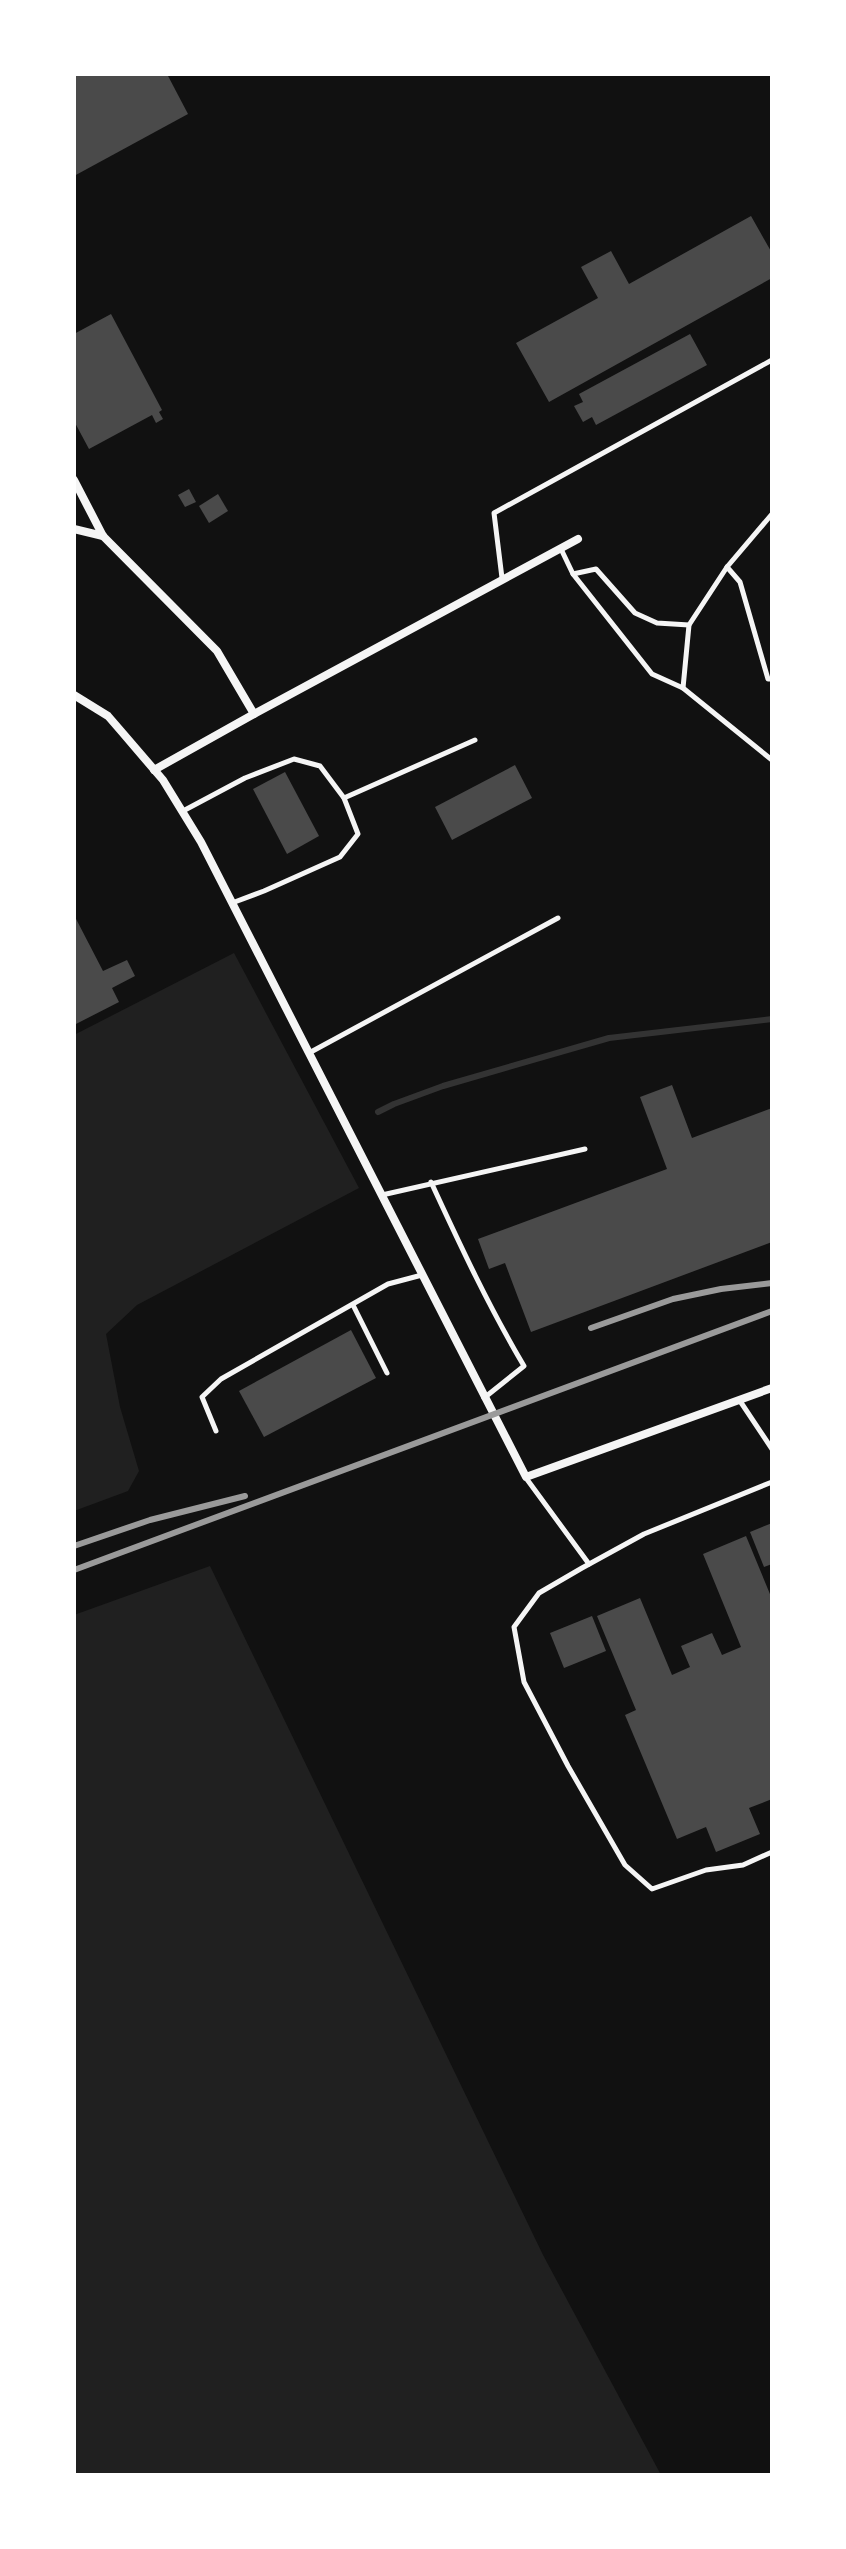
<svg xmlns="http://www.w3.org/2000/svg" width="846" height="2549" font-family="Commissioner,sans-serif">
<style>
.green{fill:#202020}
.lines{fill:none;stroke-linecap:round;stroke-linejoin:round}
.stream{stroke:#333;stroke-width:6}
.building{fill:#4a4a4a}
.service{stroke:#f5f5f5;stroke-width:5}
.minor{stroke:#f5f5f5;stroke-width:8}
.rail{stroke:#9a9a9a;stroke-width:6}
</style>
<rect width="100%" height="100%" fill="#111"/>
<!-- green -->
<g class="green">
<path d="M 234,953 L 359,1188 L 137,1305 L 106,1334 L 120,1407 L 139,1471 L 128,1491 L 74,1511 L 74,1035 Z"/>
<path d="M 210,1566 L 543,2255 L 661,2475 L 74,2475 L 74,1615 Z"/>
</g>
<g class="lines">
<!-- stream -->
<path class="stream" d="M 378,1112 L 394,1104 L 443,1086 L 609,1038 L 772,1019"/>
</g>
<!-- building -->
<g class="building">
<path d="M 74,74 L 167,74 L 188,114 L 74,176 Z"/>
<path d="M 751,216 L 772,253 L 772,278 L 549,402 L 516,343 L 598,298 L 581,267 L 611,251 L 629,284 Z"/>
<path d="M 111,314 L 162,410 L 159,412 L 163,419 L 156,423 L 152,415 L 89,449 L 74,421 L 74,334 Z"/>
<path d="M 690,334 L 707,365 L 596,425 L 592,417 L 583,422 L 574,406 L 583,402 L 579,394 Z"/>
<path d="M 189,489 L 196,502 L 185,507 L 178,495 Z"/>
<path d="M 218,494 L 228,511 L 209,523 L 199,506 Z"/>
<path d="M 515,765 L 532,798 L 452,840 L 435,807 Z"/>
<path d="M 285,772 L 319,836 L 287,854 L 253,789 Z"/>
<path d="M 74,915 L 103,971 L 127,960 L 135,976 L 112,988 L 119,1002 L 74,1025 Z"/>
<path d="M 672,1085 L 692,1138 L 772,1108 L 772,1242 L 531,1332 L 505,1263 L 489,1269 L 478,1239 L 667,1169 L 640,1097 Z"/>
<path d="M 351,1330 L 376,1378 L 264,1437 L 239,1391 Z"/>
<path d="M 772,1523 L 772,1564 L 764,1567 L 750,1532 Z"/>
<path d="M 746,1536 L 772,1599 L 772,1799 L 749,1808 L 760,1834 L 716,1852 L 706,1827 L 677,1839 L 625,1715 L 636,1710 L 597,1616 L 640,1598 L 672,1675 L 690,1667 L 681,1646 L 712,1633 L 722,1655 L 741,1647 L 703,1554 Z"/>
<path d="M 592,1616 L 606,1651 L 564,1668 L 550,1633 Z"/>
</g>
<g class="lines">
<!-- service -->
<g class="service">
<path d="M 772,514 L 727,567 L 740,582 L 768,679 L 772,679"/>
<path d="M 561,549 L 573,574 L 652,674 L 683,688 L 772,760"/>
<path d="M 573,574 L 596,569 L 635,613 L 657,623 L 689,625"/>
<path d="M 502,578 L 494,513 L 772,360"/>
<path d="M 683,688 L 689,625 L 727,567"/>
<path d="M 344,798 L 475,740"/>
<path d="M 183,811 L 245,778 L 294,759 L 320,766 L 344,798 L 358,834 L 340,857 L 264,891 L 232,903"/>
<path d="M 309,1053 L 558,918"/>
<path d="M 431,1182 C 460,1245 489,1307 524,1366 L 484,1398"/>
<path d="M 382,1195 L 585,1149"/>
<path d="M 353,1305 L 387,1373"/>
<path d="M 740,1401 L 772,1449"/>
<path d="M 216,1431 L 202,1397 L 221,1379 L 388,1284 L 422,1275"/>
<path d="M 526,1478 L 589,1564"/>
<path d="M 772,1482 L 644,1534 L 582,1568 L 539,1593 L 514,1627 L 524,1682 L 568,1766 L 625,1865 L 652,1889 L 706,1870 L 743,1865 L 772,1852"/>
</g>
<!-- minor -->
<g class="minor">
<path d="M 74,480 L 103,536 L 217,651 L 254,714 L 154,770"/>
<path d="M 74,529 L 103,536"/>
<path d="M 74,695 L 108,716 L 121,731 L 163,780 L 201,842 L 526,1477 L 772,1388"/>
<path d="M 254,714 L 578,539"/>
</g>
<!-- rail -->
<g class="rail">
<path d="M 591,1328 L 673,1299 L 721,1289 L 772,1283"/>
<path d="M 74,1546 L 150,1520 L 245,1496"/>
<path d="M 74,1570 L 772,1311"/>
</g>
</g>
<!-- border -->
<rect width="846" height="2549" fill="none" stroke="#ffffff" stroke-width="152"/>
</svg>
